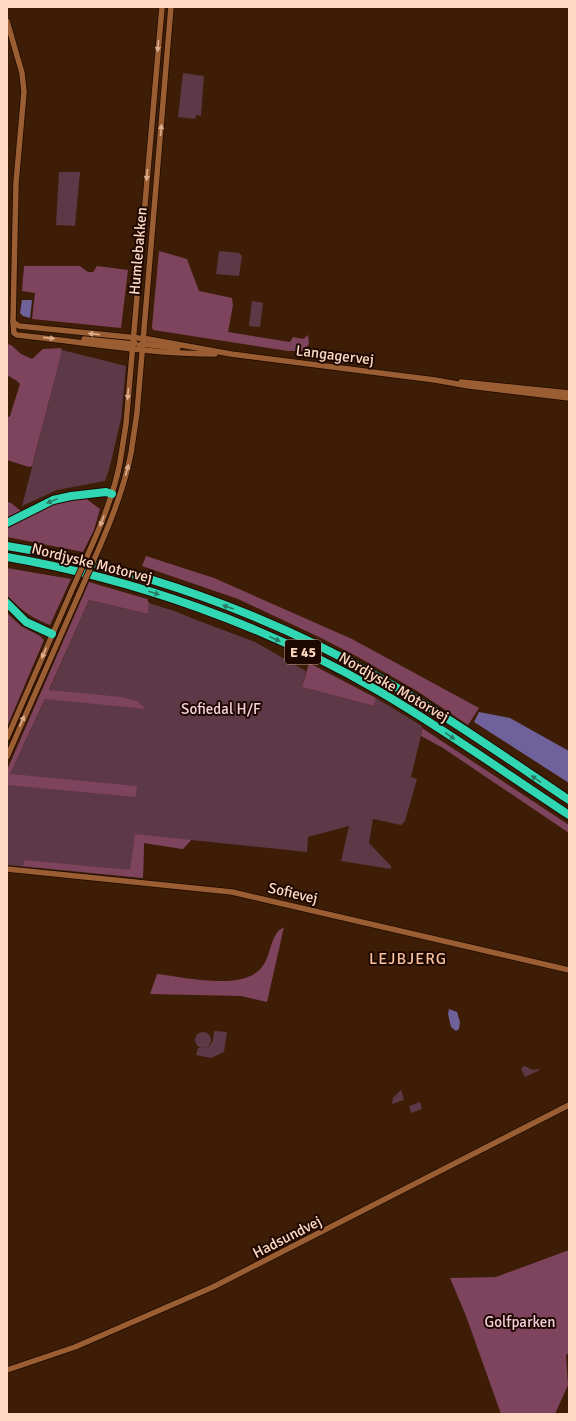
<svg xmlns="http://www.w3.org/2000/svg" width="576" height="1421" font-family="Signika,sans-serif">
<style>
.green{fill:#5d3847}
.forest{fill:#7e435d}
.water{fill:#6f629a}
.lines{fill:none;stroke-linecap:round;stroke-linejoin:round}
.minor-casing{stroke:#1d0a01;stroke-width:7}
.highway-casing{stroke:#1d0a01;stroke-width:10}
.minor{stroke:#9b5d32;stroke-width:5.5}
.highway{stroke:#31d7b2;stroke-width:8}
.minor-bridge-casing{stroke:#1d0a01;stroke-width:7;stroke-linecap:butt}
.minor-bridge{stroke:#9b5d32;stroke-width:5.5}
.oneway{fill:#dbae90}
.oneway2{fill:#297a62}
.labels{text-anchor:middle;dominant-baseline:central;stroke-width:4;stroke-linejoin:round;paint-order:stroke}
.shield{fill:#1f0800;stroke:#ba9a88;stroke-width:1}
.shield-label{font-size:14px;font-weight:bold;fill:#fdd9c3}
.street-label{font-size:15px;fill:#fdd9c3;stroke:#1f0800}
.park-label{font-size:15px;fill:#f5cfde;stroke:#1f0800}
.neighbourhood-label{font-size:16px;letter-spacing:1px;fill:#f9c19e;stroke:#1f0800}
</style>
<rect width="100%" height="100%" fill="#3d1d06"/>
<!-- green -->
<g class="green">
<path d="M 183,73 L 204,76 L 201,116 L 196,115 L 195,119 L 178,117 Z"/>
<path d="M 59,172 L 80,172 L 75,226 L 56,225 Z"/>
<path d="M 221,251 L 239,253 L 242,256 L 239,276 L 216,274 L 219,252 Z"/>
<path d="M 252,301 L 263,303 L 260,327 L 249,326 Z"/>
<path d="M 62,350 L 126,366 L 121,419 L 109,470 L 105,481 L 57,490 L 22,506 Z"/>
<path d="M 89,600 L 148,614 L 149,603 L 177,612 L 194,619 L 255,642 L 306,671 L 302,687 L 374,706 L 376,698 L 422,726 L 421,736 L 411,777 L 417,779 L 405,821 L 401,825 L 373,819 L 369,843 L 391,866 L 391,869 L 341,861 L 349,826 L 308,837 L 307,852 L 191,840 L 183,849 L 144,843 L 143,878 L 7,865 L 7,780 L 49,691 Z"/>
<path d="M 214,1031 L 227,1032 L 224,1052 L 211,1058 L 196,1055 L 198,1048 C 212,1049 213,1043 214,1031 Z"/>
<circle cx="203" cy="1040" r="8"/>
<path d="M 524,1066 L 533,1070 L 540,1069 L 540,1070 L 525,1077 L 521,1069 Z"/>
<path d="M 401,1090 L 404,1100 L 392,1104 L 393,1098 Z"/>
<path d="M 420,1102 L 422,1109 L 411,1113 L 409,1106 Z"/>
</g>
<!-- forest -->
<g class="forest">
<path d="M 159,251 L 187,259 L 199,291 L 232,298 L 233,305 L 228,332 L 290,342 L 293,337 L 303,339 L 308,335 L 309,344 L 303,351 L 288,351 L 153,330 L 152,327 Z"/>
<path d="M 24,266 L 80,266 L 88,272 L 93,272 L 97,266 L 128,270 L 121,328 L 32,319 L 35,293 L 22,291 Z"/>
<path d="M 7,344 L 11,345 L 21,354 L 32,359 L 43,349 L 61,348 L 62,351 L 32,466 L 29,467 L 7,460 L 7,418 L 10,416 L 20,384 L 17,381 L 7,375 Z"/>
<path d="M 84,497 L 100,509 L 94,530 L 83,552 L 7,537 L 7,527 L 59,502 Z"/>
<path d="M 7,502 L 11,503 L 21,511 L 7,518 Z"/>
<path d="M 146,556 L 214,578 L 352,639 L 479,708 L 468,725 L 417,691 L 358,657 L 317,636 L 238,599 L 142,566 Z"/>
<path d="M 7,568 L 71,579 L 50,625 C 30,617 22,611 7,595 Z"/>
<path d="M 89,582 L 147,599 L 149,603 L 148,614 L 89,600 L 49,690 L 121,697 L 137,701 L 146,709 L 45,699 L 10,774 L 137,786 L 136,797 L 7,785 L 7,770 Z"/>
<path d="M 7,613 L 21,626 L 40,636 L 44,640 L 7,727 Z"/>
<path d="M 309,663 L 376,698 L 374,706 L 302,687 Z"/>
<path d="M 422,728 L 569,825 L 569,833 L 443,748 L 421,736 Z"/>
<path d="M 135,834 L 191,840 L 183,849 L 144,843 L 143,878 L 23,866 L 24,860 L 130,870 Z"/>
<path d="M 284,927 L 267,1002 L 241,996 L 150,994 L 157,974 C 186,977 247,993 264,964 C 270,955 270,942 277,933 C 278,930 282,929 284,927 Z"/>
<path d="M 569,1250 L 569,1353 L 566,1355 L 568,1385 L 555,1414 L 501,1414 L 466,1316 L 450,1278 L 496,1277 Z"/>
</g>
<!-- water -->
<g class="water">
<path d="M 22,300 L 32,300 L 30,318 L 23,316 L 20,313 Z"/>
<path d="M 479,712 L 510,718 L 569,751 L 569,783 L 474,722 Z"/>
<path d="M 449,1009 L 457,1012 L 460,1022 L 459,1029 L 456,1031 L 451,1027 L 448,1014 Z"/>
</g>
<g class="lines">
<defs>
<g id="minor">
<path d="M 7,21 L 22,73 L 24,92 L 16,183 L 13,322 L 14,333 L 17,335 C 83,342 149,354 215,354"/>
<path d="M 13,322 L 19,326 L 148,339 L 231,354 L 435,380 L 469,386 L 569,398"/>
<path d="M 84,339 L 133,344 L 135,343"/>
<path d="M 139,345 L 142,344 L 178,348"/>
<path d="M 461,382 L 569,393"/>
<path d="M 92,545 C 104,518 115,490 120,462 C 122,449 124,437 126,424 L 162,7"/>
<path d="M 100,546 C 113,516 125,485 131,453 C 133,440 135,426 137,413 L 171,7"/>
<path d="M 7,738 L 71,592"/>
<path d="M 7,757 L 79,594"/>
<path d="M 7,869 L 232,892 L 569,970"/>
<path d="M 7,1370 L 75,1347 L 213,1287 L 569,1105"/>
</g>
<g id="highway">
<path d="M 7,523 L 53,500 L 71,496 L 106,492 L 112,494"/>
<path d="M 7,546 C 138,567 267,614 382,679 C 447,716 508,759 569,800"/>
<path d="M 7,557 C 135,579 264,625 377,690 C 443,728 505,773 569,815"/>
<path d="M 7,603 L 26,622 L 52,634"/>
</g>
</defs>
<!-- minor casing -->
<use href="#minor" class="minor-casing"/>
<!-- highway casing -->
<use href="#highway" class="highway-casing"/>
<!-- minor -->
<use href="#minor" class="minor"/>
<!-- highway -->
<use href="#highway" class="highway"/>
<defs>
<g id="minor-bridge">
<path d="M 71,592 L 92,545"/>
<path d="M 79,594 L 100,546"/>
</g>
</defs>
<!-- minor-bridge casing -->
<use href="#minor-bridge" class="minor-bridge-casing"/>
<!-- minor-bridge -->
<use href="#minor-bridge" class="minor-bridge"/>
</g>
<!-- one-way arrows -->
<defs><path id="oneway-solid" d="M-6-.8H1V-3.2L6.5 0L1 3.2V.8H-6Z"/></defs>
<g class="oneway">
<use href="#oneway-solid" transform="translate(158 46) rotate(95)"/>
<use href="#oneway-solid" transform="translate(161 130) rotate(-85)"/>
<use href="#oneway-solid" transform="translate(147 175) rotate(95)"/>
<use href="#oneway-solid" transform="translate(94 334) rotate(-174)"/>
<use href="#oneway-solid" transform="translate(49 338) rotate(6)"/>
<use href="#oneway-solid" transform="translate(128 394) rotate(95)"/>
<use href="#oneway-solid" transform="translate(127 470) rotate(-75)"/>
<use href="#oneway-solid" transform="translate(102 521) rotate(111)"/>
<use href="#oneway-solid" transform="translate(44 653) rotate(114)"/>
<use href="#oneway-solid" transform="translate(22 721) rotate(-67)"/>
</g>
<g class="oneway2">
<use href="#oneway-solid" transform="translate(52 501) rotate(158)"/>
<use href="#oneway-solid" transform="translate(154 593) rotate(18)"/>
<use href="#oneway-solid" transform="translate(228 607) rotate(-160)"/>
<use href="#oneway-solid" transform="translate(275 639) rotate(24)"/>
<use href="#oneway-solid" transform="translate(450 736) rotate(34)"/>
<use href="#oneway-solid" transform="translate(536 779) rotate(-146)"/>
</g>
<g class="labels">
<!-- shield labels -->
<rect class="shield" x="285" y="640" width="36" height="24" rx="3"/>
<g class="shield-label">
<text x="303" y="652">E 45</text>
</g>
<!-- street labels -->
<g class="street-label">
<text transform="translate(138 251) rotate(-85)">Humlebakken</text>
<text transform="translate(335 355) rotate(7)">Langagervej</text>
<text transform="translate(92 563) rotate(14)">Nordjyske Motorvej</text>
<text transform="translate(394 687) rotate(30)">Nordjyske Motorvej</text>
<text transform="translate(293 893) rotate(13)">Sofievej</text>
<text transform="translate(287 1237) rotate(-27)">Hadsundvej</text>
</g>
<!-- park labels -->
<g class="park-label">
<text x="221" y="709">Sofiedal H/F</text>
<text x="520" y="1322">Golfparken</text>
</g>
<!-- neighbourhood labels -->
<g class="neighbourhood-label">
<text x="408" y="959">LEJBJERG</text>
</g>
</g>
<!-- border -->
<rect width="576" height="1421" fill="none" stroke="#fdd9c3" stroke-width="16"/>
</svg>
